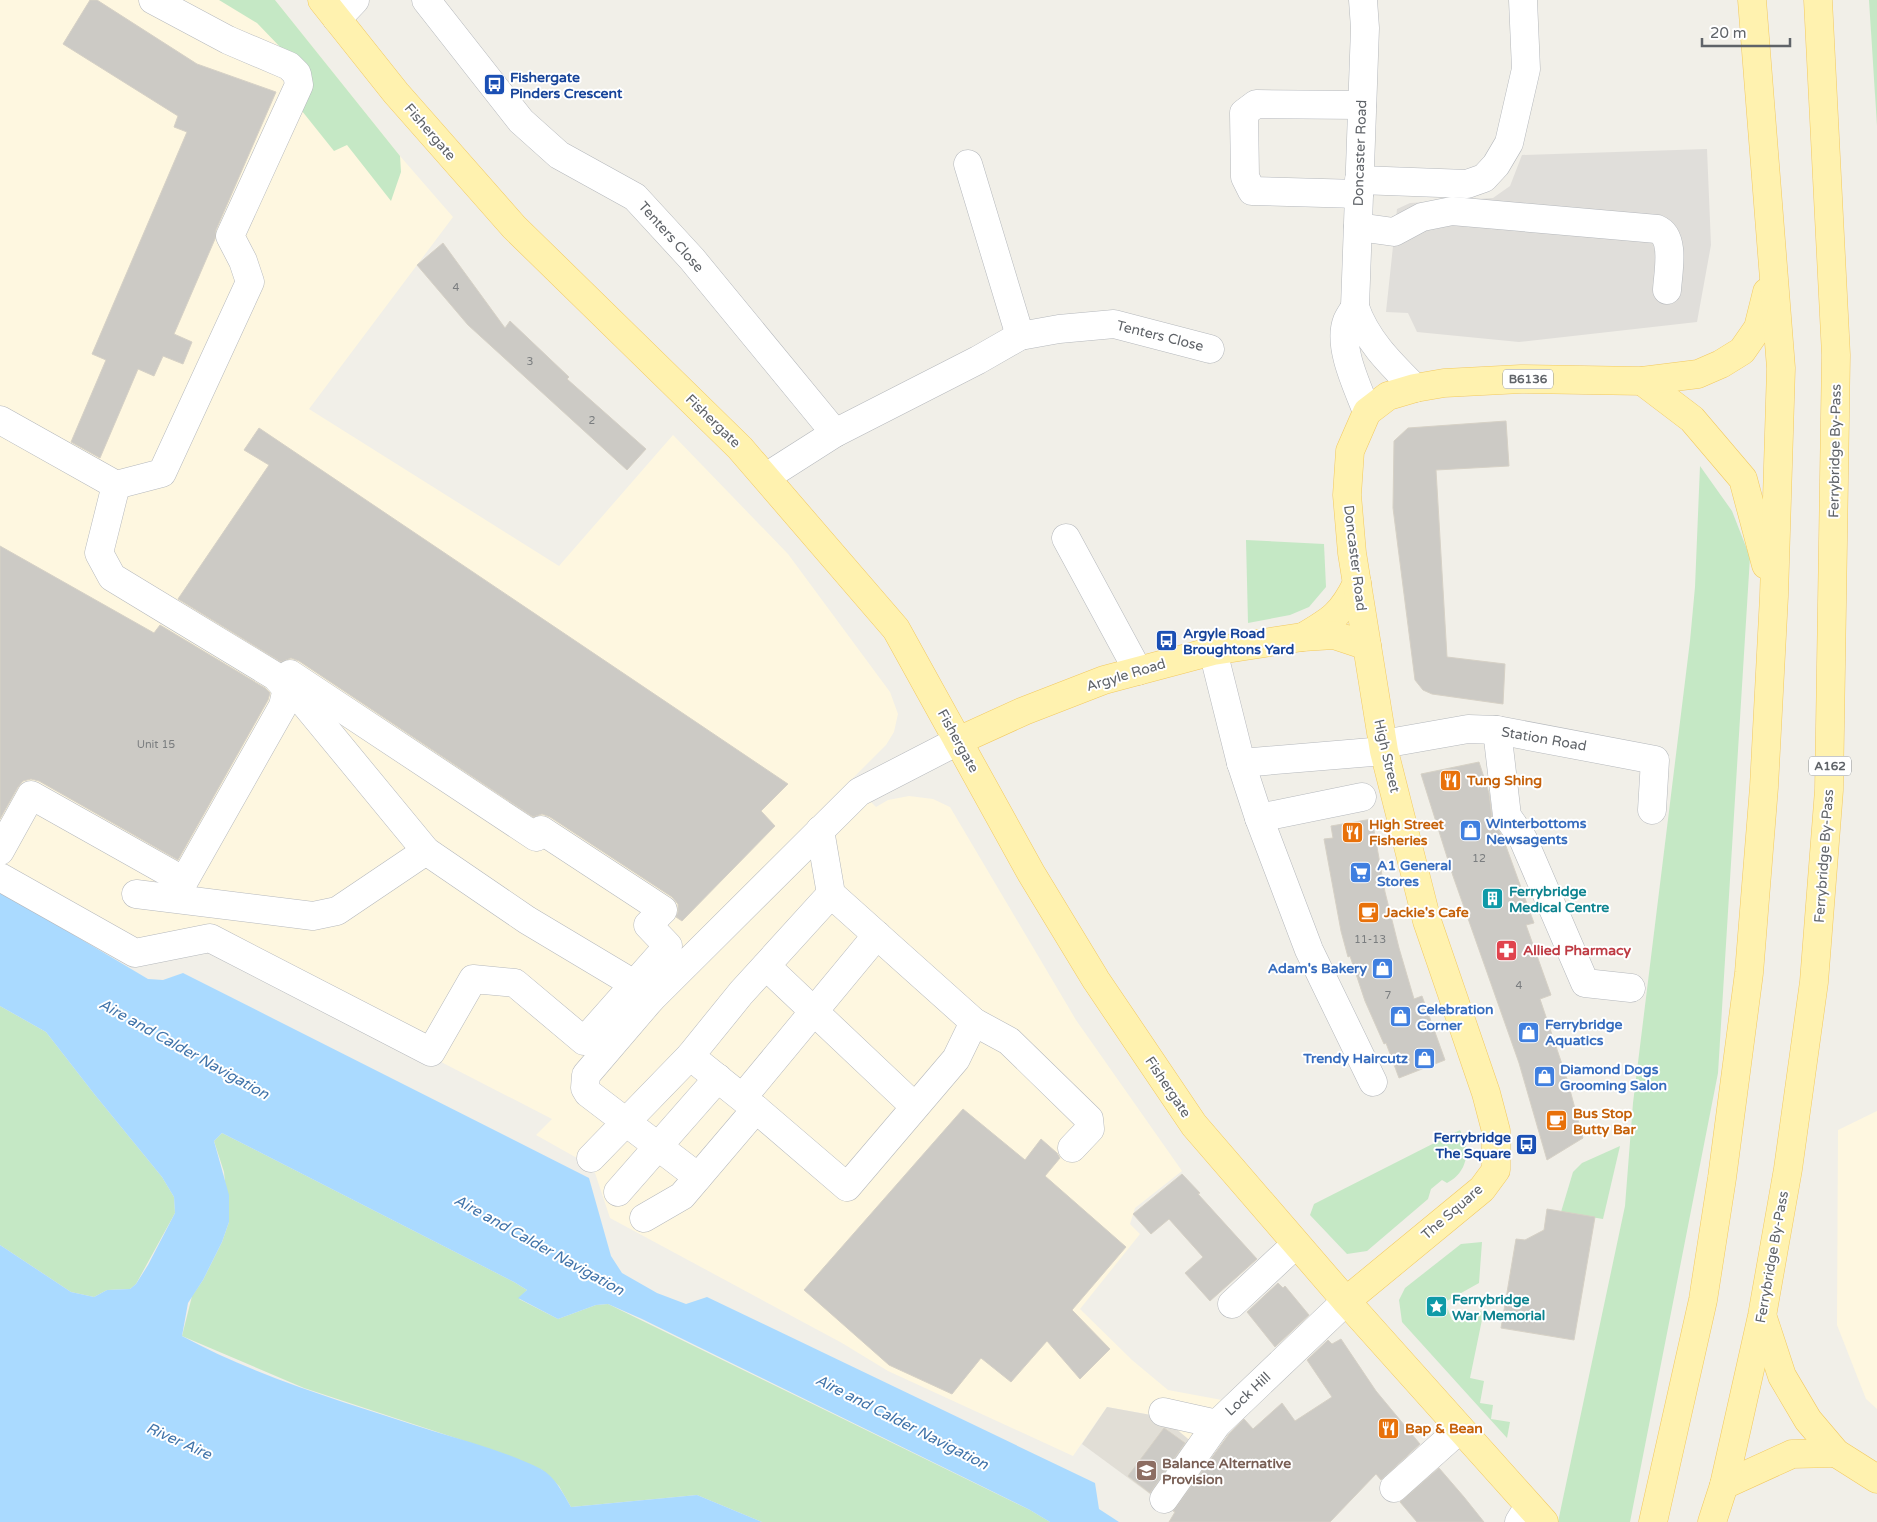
<svg xmlns="http://www.w3.org/2000/svg" width="1877" height="1522" font-family="'Varela Round',sans-serif">
<style>
.commercial{fill:#fef7e0}
.industrial{fill:#e0deda}
.education{fill:#e1ded6}
.green{fill:#c5e8c5}
.water{fill:#aadaff}
.building{fill:#cccac5;stroke:#d6d1c6}
.lines{fill:none;stroke-linecap:round;stroke-linejoin:round}
.minor-casing{stroke:#b5b8bc;stroke-width:29}
.major-casing{stroke:#f2c960;stroke-width:29}
.minor{stroke:#fff;stroke-width:28}
.major{stroke:#fff2af;stroke-width:28}
.labels{text-anchor:middle;dominant-baseline:central;stroke-width:4;stroke-linejoin:round;paint-order:stroke}
.number-label{font-size:11px;fill:#7a7d7f}
.shield{fill:#fff;stroke:#8f9295;stroke-width:1}
.shield-label{font-size:12px;font-weight:bold;fill:#5f6368}
.transit-label{font-size:14px;font-weight:bold;fill:#164399;stroke:#fff;text-anchor:start}
.street-label{font-size:14px;fill:#5f6368;stroke:#fff}
.food-label{font-size:14px;font-weight:bold;fill:#c56008;stroke:#fff;text-anchor:start}
.shop-label{font-size:14px;font-weight:bold;fill:#366cbe;stroke:#fff;text-anchor:start}
.culture-label{font-size:14px;font-weight:bold;fill:#0d838f;stroke:#fff;text-anchor:start}
.health-label{font-size:14px;font-weight:bold;fill:#be3a42;stroke:#fff;text-anchor:start}
.education-label{font-size:14px;font-weight:bold;fill:#785e54;stroke:#fff;text-anchor:start}
.water-label{font-size:15px;font-style:italic;fill:#4174aa;stroke:#fff}
</style>
<rect width="100%" height="100%" fill="#f1efe8"/>
<!-- commercial -->
<g class="commercial">
<path d="M 0,0 L 275,0 L 400,156 L 453,217 L 309,409 L 559,566 L 673,435 L 788,554 L 890,692 L 898,714 L 894,732 L 886,745 L 850,781 L 876,807 L 888,800 L 909,796 L 933,799 L 950,807 L 1076,1020 L 1182,1171 L 1135,1208 L 1130,1224 L 1140,1234 L 1080,1309 L 1132,1360 L 1168,1390 L 1222,1400 L 1194,1444 L 1162,1417 L 1107,1407 L 1073,1456 L 888,1371 L 842,1343 L 610,1218 L 593,1167 L 536,1135 L 552,1119 L 208,942 L 132,958 L 0,882 Z"/>
<path d="M 1877,1111 L 1877,1409 L 1866,1399 L 1837,1325 L 1838,1130 Z"/>
</g>
<!-- industrial -->
<path class="industrial" d="M 1707,149 L 1711,245 L 1697,322 L 1519,342 L 1417,332 L 1408,313 L 1386,312 L 1397,209 L 1410,203 L 1493,198 L 1510,186 L 1522,155 Z"/>
<!-- education -->
<path class="education" d="M 1107,1407 L 1162,1417 L 1194,1444 L 1154,1497 L 1082,1444 Z"/>
<!-- green -->
<g class="green">
<path d="M 219,0 L 275,0 L 400,156 L 401,172 L 391,201 L 347,145 L 334,151 L 294,101 L 307,75 L 257,23 Z"/>
<path d="M 1869,0 L 1877,0 L 1877,126 Z"/>
<path d="M 1700,466 L 1732,511 L 1750,557 L 1718,1073 L 1630,1522 L 1558,1522 L 1625,1206 L 1633,1103 L 1690,641 L 1695,587 Z"/>
<path d="M 1246,540 L 1324,544 L 1326,587 L 1309,607 L 1290,615 L 1248,623 Z"/>
<path d="M 0,1006 L 46,1032 L 95,1095 L 162,1177 L 174,1197 L 175,1213 L 136,1284 L 130,1289 L 107,1290 L 94,1297 L 71,1292 L 0,1245 Z"/>
<path d="M 1460,1130 C 1471,1150 1468,1172 1447,1183 L 1442,1180 L 1431,1189 L 1428,1199 L 1367,1251 L 1347,1254 L 1310,1215 L 1314,1204 Z"/>
<path d="M 222,1133 L 514,1282 L 527,1290 L 519,1299 L 558,1319 L 596,1305 L 608,1304 L 1030,1510 L 1050,1522 L 762,1522 L 697,1495 L 571,1507 L 559,1486 L 542,1470 L 498,1452 L 304,1388 L 182,1336 L 192,1296 L 203,1280 L 222,1242 L 229,1222 L 224,1172 L 214,1141 Z"/>
<path d="M 1620,1146 L 1603,1219 L 1561,1212 L 1573,1172 L 1582,1163 Z"/>
<path d="M 1482,1242 L 1479,1283 L 1445,1302 L 1452,1320 L 1484,1310 L 1470,1378 L 1484,1381 L 1480,1403 L 1493,1405 L 1491,1419 L 1510,1422 L 1507,1438 L 1402,1322 L 1399,1300 L 1405,1288 L 1461,1244 Z"/>
</g>
<!-- water -->
<path class="water" d="M 0,891 L 148,979 L 163,980 L 183,973 L 589,1178 L 611,1256 L 622,1273 L 657,1293 L 686,1304 L 707,1297 L 1095,1483 L 1099,1509 L 1119,1522 L 1050,1522 L 1030,1510 L 642,1319 L 608,1304 L 596,1305 L 558,1319 L 518,1298 L 527,1290 L 514,1282 L 222,1133 L 214,1141 L 229,1195 L 229,1222 L 222,1242 L 203,1280 L 188,1303 L 182,1336 C 259,1378 350,1404 433,1431 C 469,1442 507,1452 541,1469 C 555,1477 563,1493 571,1507 L 697,1495 L 762,1522 L 0,1522 L 0,1245 L 71,1292 L 94,1297 L 107,1290 L 130,1289 L 136,1284 L 148,1265 L 175,1213 L 174,1197 L 162,1177 L 95,1095 L 46,1032 L 0,1006 Z"/>
<!-- building -->
<g class="building">
<path d="M 90,0 L 97,0 L 197,64 L 276,92 L 216,230 L 215,239 L 174,334 L 192,342 L 183,364 L 163,356 L 154,376 L 138,369 L 100,458 L 71,442 L 106,360 L 92,354 L 187,132 L 174,127 L 178,116 L 63,44 Z"/>
<path d="M 443,243 L 505,328 L 510,321 L 569,377 L 567,379 L 646,449 L 627,470 L 468,325 L 417,265 Z"/>
<path d="M 1506,421 L 1509,466 L 1436,470 L 1447,657 L 1505,664 L 1503,704 L 1432,694 L 1423,690 L 1415,680 L 1393,508 L 1394,441 L 1408,428 Z"/>
<path d="M 259,428 L 788,784 L 761,811 L 775,826 L 682,921 L 676,917 L 678,912 L 678,904 L 672,897 L 550,817 L 542,814 L 533,817 L 299,661 L 291,658 L 281,662 L 178,599 L 269,465 L 244,450 Z"/>
<path d="M 0,546 L 154,633 L 160,625 L 265,688 L 270,693 L 268,700 L 178,860 L 39,781 L 31,779 L 23,781 L 18,787 L 0,819 Z"/>
<path d="M 1479,762 L 1489,793 L 1492,818 L 1503,838 L 1534,923 L 1526,925 L 1551,995 L 1540,999 L 1567,1079 L 1583,1138 L 1547,1160 L 1519,1063 L 1453,876 L 1421,774 Z"/>
<path d="M 1372,819 L 1385,892 L 1399,948 L 1414,999 L 1422,996 L 1445,1060 L 1399,1078 L 1386,1043 L 1384,1044 L 1365,1001 L 1350,956 L 1348,957 L 1341,931 L 1324,839 L 1333,838 L 1331,826 Z"/>
<path d="M 963,1109 L 1025,1160 L 1041,1139 L 1057,1153 L 1060,1158 L 1045,1176 L 1126,1247 L 1072,1310 L 1110,1349 L 1080,1379 L 1047,1341 L 1011,1382 L 981,1358 L 952,1394 L 889,1365 L 804,1290 Z"/>
<path d="M 1182,1174 L 1200,1193 L 1198,1194 L 1257,1259 L 1210,1301 L 1185,1273 L 1203,1257 L 1169,1219 L 1151,1234 L 1133,1214 Z"/>
<path d="M 1547,1209 L 1595,1217 L 1574,1340 L 1501,1328 L 1516,1239 L 1525,1240 L 1544,1230 Z"/>
<path d="M 1278,1283 L 1283,1288 L 1285,1286 L 1309,1315 L 1275,1347 L 1247,1312 Z"/>
<path d="M 1341,1339 L 1376,1391 L 1420,1444 L 1381,1480 L 1376,1474 L 1330,1522 L 1169,1522 L 1175,1512 L 1173,1511 L 1229,1434 L 1244,1419 L 1253,1429 L 1282,1403 L 1295,1421 L 1332,1397 L 1307,1360 L 1328,1340 L 1332,1344 Z"/>
<path d="M 1164,1428 L 1185,1443 L 1150,1493 L 1128,1476 Z"/>
<path d="M 1439,1468 L 1464,1497 L 1484,1522 L 1417,1522 L 1400,1502 Z"/>
</g>
<g class="lines">
<defs>
<g id="minor">
<path d="M 426,0 L 521,121 L 559,155 L 635,197 L 692,259 L 835,433"/>
<path d="M 1363,0 L 1365,28 L 1355,307 C 1366,340 1391,364 1415,388"/>
<path d="M 337,19 L 355,0"/>
<path d="M 968,164 L 1020,336"/>
<path d="M 1359,180 L 1467,184 L 1484,178 L 1496,165 L 1509,143 L 1526,69 L 1523,0"/>
<path d="M 1359,194 L 1252,191 L 1245,177 L 1244,113 L 1256,104 L 1362,105"/>
<path d="M 1358,227 L 1394,232 L 1422,217 L 1452,211 L 1657,229 C 1676,237 1668,272 1667,290"/>
<path d="M 1355,307 C 1353,311 1349,316 1347,321 C 1337,346 1358,388 1367,412"/>
<path d="M 0,420 L 116,485 L 162,473 L 250,282 L 243,261 L 230,236 L 299,85 L 297,74 L 289,66 L 228,40 L 153,0"/>
<path d="M 766,477 L 835,433 L 978,360 L 1020,336 L 1059,329 L 1114,324 L 1210,349"/>
<path d="M 116,485 L 99,553 L 112,577 L 275,676 L 287,689 L 305,704 L 426,851 L 527,920 L 634,984 L 651,999 L 859,792 L 958,741"/>
<path d="M 1066,538 L 1138,671"/>
<path d="M 1213,651 L 1241,763 L 1259,818 L 1309,950 L 1373,1082"/>
<path d="M 1497,730 L 1507,816 L 1523,839 L 1585,983 L 1631,988"/>
<path d="M 1383,744 L 1468,729 L 1497,730 L 1655,760 L 1652,810"/>
<path d="M 1241,763 L 1384,751"/>
<path d="M 1259,818 L 1362,797"/>
<path d="M 820,830 L 831,894 L 741,993 L 690,1056 L 756,1109 L 847,1187 L 956,1059 L 974,1022 L 831,894"/>
<path d="M 0,851 L 31,795 L 184,881 L 283,706 L 290,674 L 536,837 L 541,830 L 663,910 L 648,925 L 668,946 L 584,1041 L 515,983 L 473,979 L 431,1052 L 210,938 L 135,953 L 0,877"/>
<path d="M 136,894 L 313,916 L 337,911 L 426,851"/>
<path d="M 766,966 L 914,1106"/>
<path d="M 651,999 L 586,1075 L 585,1088 L 588,1093 L 698,1177"/>
<path d="M 974,1022 L 1009,1041 L 1089,1119 L 1090,1129 L 1072,1148"/>
<path d="M 743,1097 L 877,935"/>
<path d="M 591,1158 L 690,1056"/>
<path d="M 618,1192 L 718,1078"/>
<path d="M 644,1218 L 682,1196 L 756,1109"/>
<path d="M 1232,1304 L 1296,1244"/>
<path d="M 1163,1412 L 1217,1424"/>
<path d="M 1394,1488 L 1460,1429"/>
<path d="M 1164,1499 L 1217,1424 L 1346,1301"/>
<path d="M 1519,1522 L 1529,1506"/>
</g>
<g id="major">
<path d="M 322,0 L 396,93 L 514,227 L 740,448 L 896,629 L 1031,873 L 1096,980 L 1194,1125 L 1346,1301 L 1544,1522"/>
<path d="M 1642,381 L 1692,419 L 1743,479 L 1766,565"/>
<path d="M 1303,637 C 1332,620 1342,614 1357,583"/>
<path d="M 958,741 L 1024,711 L 1104,680 L 1213,651 L 1302,637 L 1334,635 L 1367,646"/>
<path d="M 1346,1301 L 1482,1189 L 1496,1170 L 1496,1131 L 1486,1093 L 1427,921 L 1384,751 L 1352,553 L 1347,495 L 1350,451 L 1367,412 L 1388,396 L 1415,388 L 1444,383 L 1521,379 L 1642,381 L 1698,374 L 1721,364 L 1742,351 L 1758,328 L 1767,292"/>
<path d="M 1763,1318 L 1782,1376 L 1808,1420 L 1836,1453 L 1877,1479"/>
<path d="M 1724,1485 L 1792,1454 L 1836,1453"/>
<path d="M 1653,1522 L 1703,1300 L 1722,1178 L 1749,973 L 1764,787 L 1774,596 L 1781,368 L 1752,0"/>
<path d="M 1712,1522 L 1724,1485 L 1762,1316 L 1788,1169 L 1814,982 L 1829,790 L 1836,355 L 1818,0"/>
</g>
</defs>
<!-- minor casing -->
<use href="#minor" class="minor-casing"/>
<!-- major casing -->
<use href="#major" class="major-casing"/>
<!-- minor -->
<use href="#minor" class="minor"/>
<!-- major -->
<use href="#major" class="major"/>
</g>
<!-- icons -->
<defs>
<symbol id="bus-square" viewBox="-11 -11 22 22"><rect x="-9" y="-9" width="18" height="18" rx="4" fill="#1a4fb4" stroke="#fff"/><path d="M-5-6H5V4H4V6H2V4H-2V6H-4V4H-5ZM-3.5-4V0h7V-4ZM-3.5 1.2v1.5H-2V1.2ZM2 1.2v1.5H3.5V1.2Z" fill="#fff"/></symbol>
<symbol id="restaurant-square" viewBox="-11 -11 22 22"><rect x="-9" y="-9" width="18" height="18" rx="4" fill="#e8710a" stroke="#fff"/><path d="M-5-6h1v4h1v-4h1v4h1v-4h1v5L-1.5 .5V6h-2V.5L-5-1ZM5-6V6H3V1.5H1.5Q1.5-4 5-6Z" fill="#fff"/></symbol>
<symbol id="shop-square" viewBox="-11 -11 22 22"><rect x="-9" y="-9" width="18" height="18" rx="4" fill="#3f7fe0" stroke="#fff"/><path d="M-5-2.5h2.3a2.7 3.5 0 0 1 5.4 0H5L5.5 6h-11ZM-1.5-2.5h3a1.5 2.3 0 0 0-3 0Z" fill="#fff"/></symbol>
<symbol id="supermarket-square" viewBox="-11 -11 22 22"><rect x="-9" y="-9" width="18" height="18" rx="4" fill="#3f7fe0" stroke="#fff"/><path d="M-6-5.5h2.5l.6 2H6L4.5 2H-2.5L-4.4-4H-6ZM-1.5 3.2a1.3 1.3 0 1 0 .1 0ZM3 3.2a1.3 1.3 0 1 0 .1 0Z" fill="#fff"/></symbol>
<symbol id="building-square" viewBox="-11 -11 22 22"><rect x="-9" y="-9" width="18" height="18" rx="4" fill="#0f9aa8" stroke="#fff"/><path d="M-4-6H4V6H1V3H-1V6H-4ZM-2.5-4.3h1.7v1.8h-1.7ZM.8-4.3h1.7v1.8H.8ZM-2.5-1h1.7V.8h-1.7ZM.8-1h1.7V.8H.8Z" fill="#fff"/></symbol>
<symbol id="cafe-square" viewBox="-11 -11 22 22"><rect x="-9" y="-9" width="18" height="18" rx="4" fill="#e8710a" stroke="#fff"/><path d="M-5.5-4.5H6V0H3Q3 3.5 0 3.5H-2.5Q-5.5 3.5-5.5 0ZM3-3.2v2h1.7v-2ZM-6 4.5H4V6H-6Z" fill="#fff"/></symbol>
<symbol id="pharmacy-square" viewBox="-11 -11 22 22"><rect x="-9" y="-9" width="18" height="18" rx="4" fill="#e0444e" stroke="#fff"/><path d="M-2-6h4v4h4v4h-4v4h-4v-4h-4v-4h4Z" fill="#fff"/></symbol>
<symbol id="sight-square" viewBox="-11 -11 22 22"><rect x="-9" y="-9" width="18" height="18" rx="4" fill="#0f9aa8" stroke="#fff"/><path d="M0-6L1.8-2.2L6-1.7L2.9 1.2L3.7 5.4L0 3.3L-3.7 5.4L-2.9 1.2L-6-1.7L-1.8-2.2Z" fill="#fff"/></symbol>
<symbol id="school-square" viewBox="-11 -11 22 22"><rect x="-9" y="-9" width="18" height="18" rx="4" fill="#8d6e63" stroke="#fff"/><path d="M0-5L7-2L0 1L-7-2ZM-4 1L0 2.5L4 1V4Q0 6-4 4Z" fill="#fff"/></symbol>
</defs>
<g fill-rule="evenodd">
<use href="#bus-square" x="482" y="72" width="25" height="25"/>
<use href="#bus-square" x="1154" y="628" width="25" height="25"/>
<use href="#restaurant-square" x="1438" y="768" width="25" height="25"/>
<use href="#shop-square" x="1458" y="818" width="25" height="25"/>
<use href="#restaurant-square" x="1340" y="820" width="25" height="25"/>
<use href="#supermarket-square" x="1348" y="860" width="25" height="25"/>
<use href="#building-square" x="1480" y="886" width="25" height="25"/>
<use href="#cafe-square" x="1356" y="900" width="25" height="25"/>
<use href="#pharmacy-square" x="1494" y="938" width="25" height="25"/>
<use href="#shop-square" x="1370" y="956" width="25" height="25"/>
<use href="#shop-square" x="1388" y="1004" width="25" height="25"/>
<use href="#shop-square" x="1516" y="1020" width="25" height="25"/>
<use href="#shop-square" x="1412" y="1046" width="25" height="25"/>
<use href="#shop-square" x="1532" y="1064" width="25" height="25"/>
<use href="#cafe-square" x="1544" y="1108" width="25" height="25"/>
<use href="#bus-square" x="1514" y="1132" width="25" height="25"/>
<use href="#sight-square" x="1424" y="1294" width="25" height="25"/>
<use href="#restaurant-square" x="1376" y="1416" width="25" height="25"/>
<use href="#school-square" x="1134" y="1458" width="25" height="25"/>
</g>
<g class="labels">
<!-- number labels -->
<g class="number-label">
<text x="456" y="287">4</text>
<text x="530" y="361">3</text>
<text x="592" y="420">2</text>
<text x="156" y="744">Unit 15</text>
<text x="1479" y="858">12</text>
<text x="1370" y="939">11-13</text>
<text x="1519" y="985">4</text>
<text x="1388" y="995">7</text>
</g>
<!-- shield labels -->
<g class="shield">
<rect x="1503" y="369.5" width="50" height="19" rx="4"/>
<rect x="1809" y="756.5" width="42" height="19" rx="4"/>
</g>
<g class="shield-label">
<text x="1528" y="379">B6136</text>
<text x="1830" y="766">A162</text>
</g>
<!-- transit labels -->
<g class="transit-label">
<text x="510" y="77">Fishergate<tspan x="510" dy="16">Pinders Crescent</tspan></text>
<text x="1183" y="633">Argyle Road<tspan x="1183" dy="16">Broughtons Yard</tspan></text>
<text x="1511" y="1137" text-anchor="end">Ferrybridge<tspan x="1511" dy="16">The Square</tspan></text>
</g>
<!-- street labels -->
<g class="street-label">
<text transform="translate(430 132) rotate(49)">Fishergate</text>
<text transform="translate(1360 153) rotate(-88)">Doncaster Road</text>
<text transform="translate(671 237) rotate(48)">Tenters Close</text>
<text transform="translate(1160 336) rotate(14)">Tenters Close</text>
<text transform="translate(713 421) rotate(44)">Fishergate</text>
<text transform="translate(1835 451) rotate(-89)">Ferrybridge By-Pass</text>
<text transform="translate(1355 558) rotate(83)">Doncaster Road</text>
<text transform="translate(1126 675) rotate(-17)">Argyle Road</text>
<text transform="translate(1544 739) rotate(10)">Station Road</text>
<text transform="translate(958 741) rotate(61)">Fishergate</text>
<text transform="translate(1387 756) rotate(77)">High Street</text>
<text transform="translate(1824 856) rotate(-86)">Ferrybridge By-Pass</text>
<text transform="translate(1168 1087) rotate(56)">Fishergate</text>
<text transform="translate(1452 1212) rotate(-41)">The Square</text>
<text transform="translate(1772 1257) rotate(-80)">Ferrybridge By-Pass</text>
<text transform="translate(1248 1394) rotate(-43)">Lock Hill</text>
</g>
<!-- food labels -->
<g class="food-label">
<text x="1467" y="780">Tung Shing</text>
<text x="1369" y="824">High Street<tspan x="1369" dy="16">Fisheries</tspan></text>
<text x="1384" y="912">Jackie's Cafe</text>
<text x="1573" y="1113">Bus Stop<tspan x="1573" dy="16">Butty Bar</tspan></text>
<text x="1405" y="1428">Bap &amp; Bean</text>
</g>
<!-- shop labels -->
<g class="shop-label">
<text x="1486" y="823">Winterbottoms<tspan x="1486" dy="16">Newsagents</tspan></text>
<text x="1377" y="865">A1 General<tspan x="1377" dy="16">Stores</tspan></text>
<text x="1367" y="968" text-anchor="end">Adam's Bakery</text>
<text x="1417" y="1009">Celebration<tspan x="1417" dy="16">Corner</tspan></text>
<text x="1545" y="1024">Ferrybridge<tspan x="1545" dy="16">Aquatics</tspan></text>
<text x="1408" y="1058" text-anchor="end">Trendy Haircutz</text>
<text x="1560" y="1069">Diamond Dogs<tspan x="1560" dy="16">Grooming Salon</tspan></text>
</g>
<!-- culture labels -->
<g class="culture-label">
<text x="1509" y="891">Ferrybridge<tspan x="1509" dy="16">Medical Centre</tspan></text>
<text x="1452" y="1299">Ferrybridge<tspan x="1452" dy="16">War Memorial</tspan></text>
</g>
<!-- health labels -->
<g class="health-label">
<text x="1523" y="950">Allied Pharmacy</text>
</g>
<!-- education labels -->
<g class="education-label">
<text x="1162" y="1463">Balance Alternative<tspan x="1162" dy="16">Provision</tspan></text>
</g>
<!-- water labels -->
<g class="water-label">
<text transform="translate(184 1049) rotate(29)">Aire and Calder Navigation</text>
<text transform="translate(539 1245) rotate(29)">Aire and Calder Navigation</text>
<text transform="translate(902 1422) rotate(27)">Aire and Calder Navigation</text>
<text transform="translate(179 1441) rotate(24)">River Aire</text>
</g>
</g>
<!-- scale -->
<path d="M1702 38v8h88v-8" fill="none" stroke="#5f6368" stroke-width="2.5"/>
<text x="1710" y="38" font-size="15" fill="#5f6368" stroke="#ffffff" stroke-width="4" paint-order="stroke">20 m</text>
</svg>
